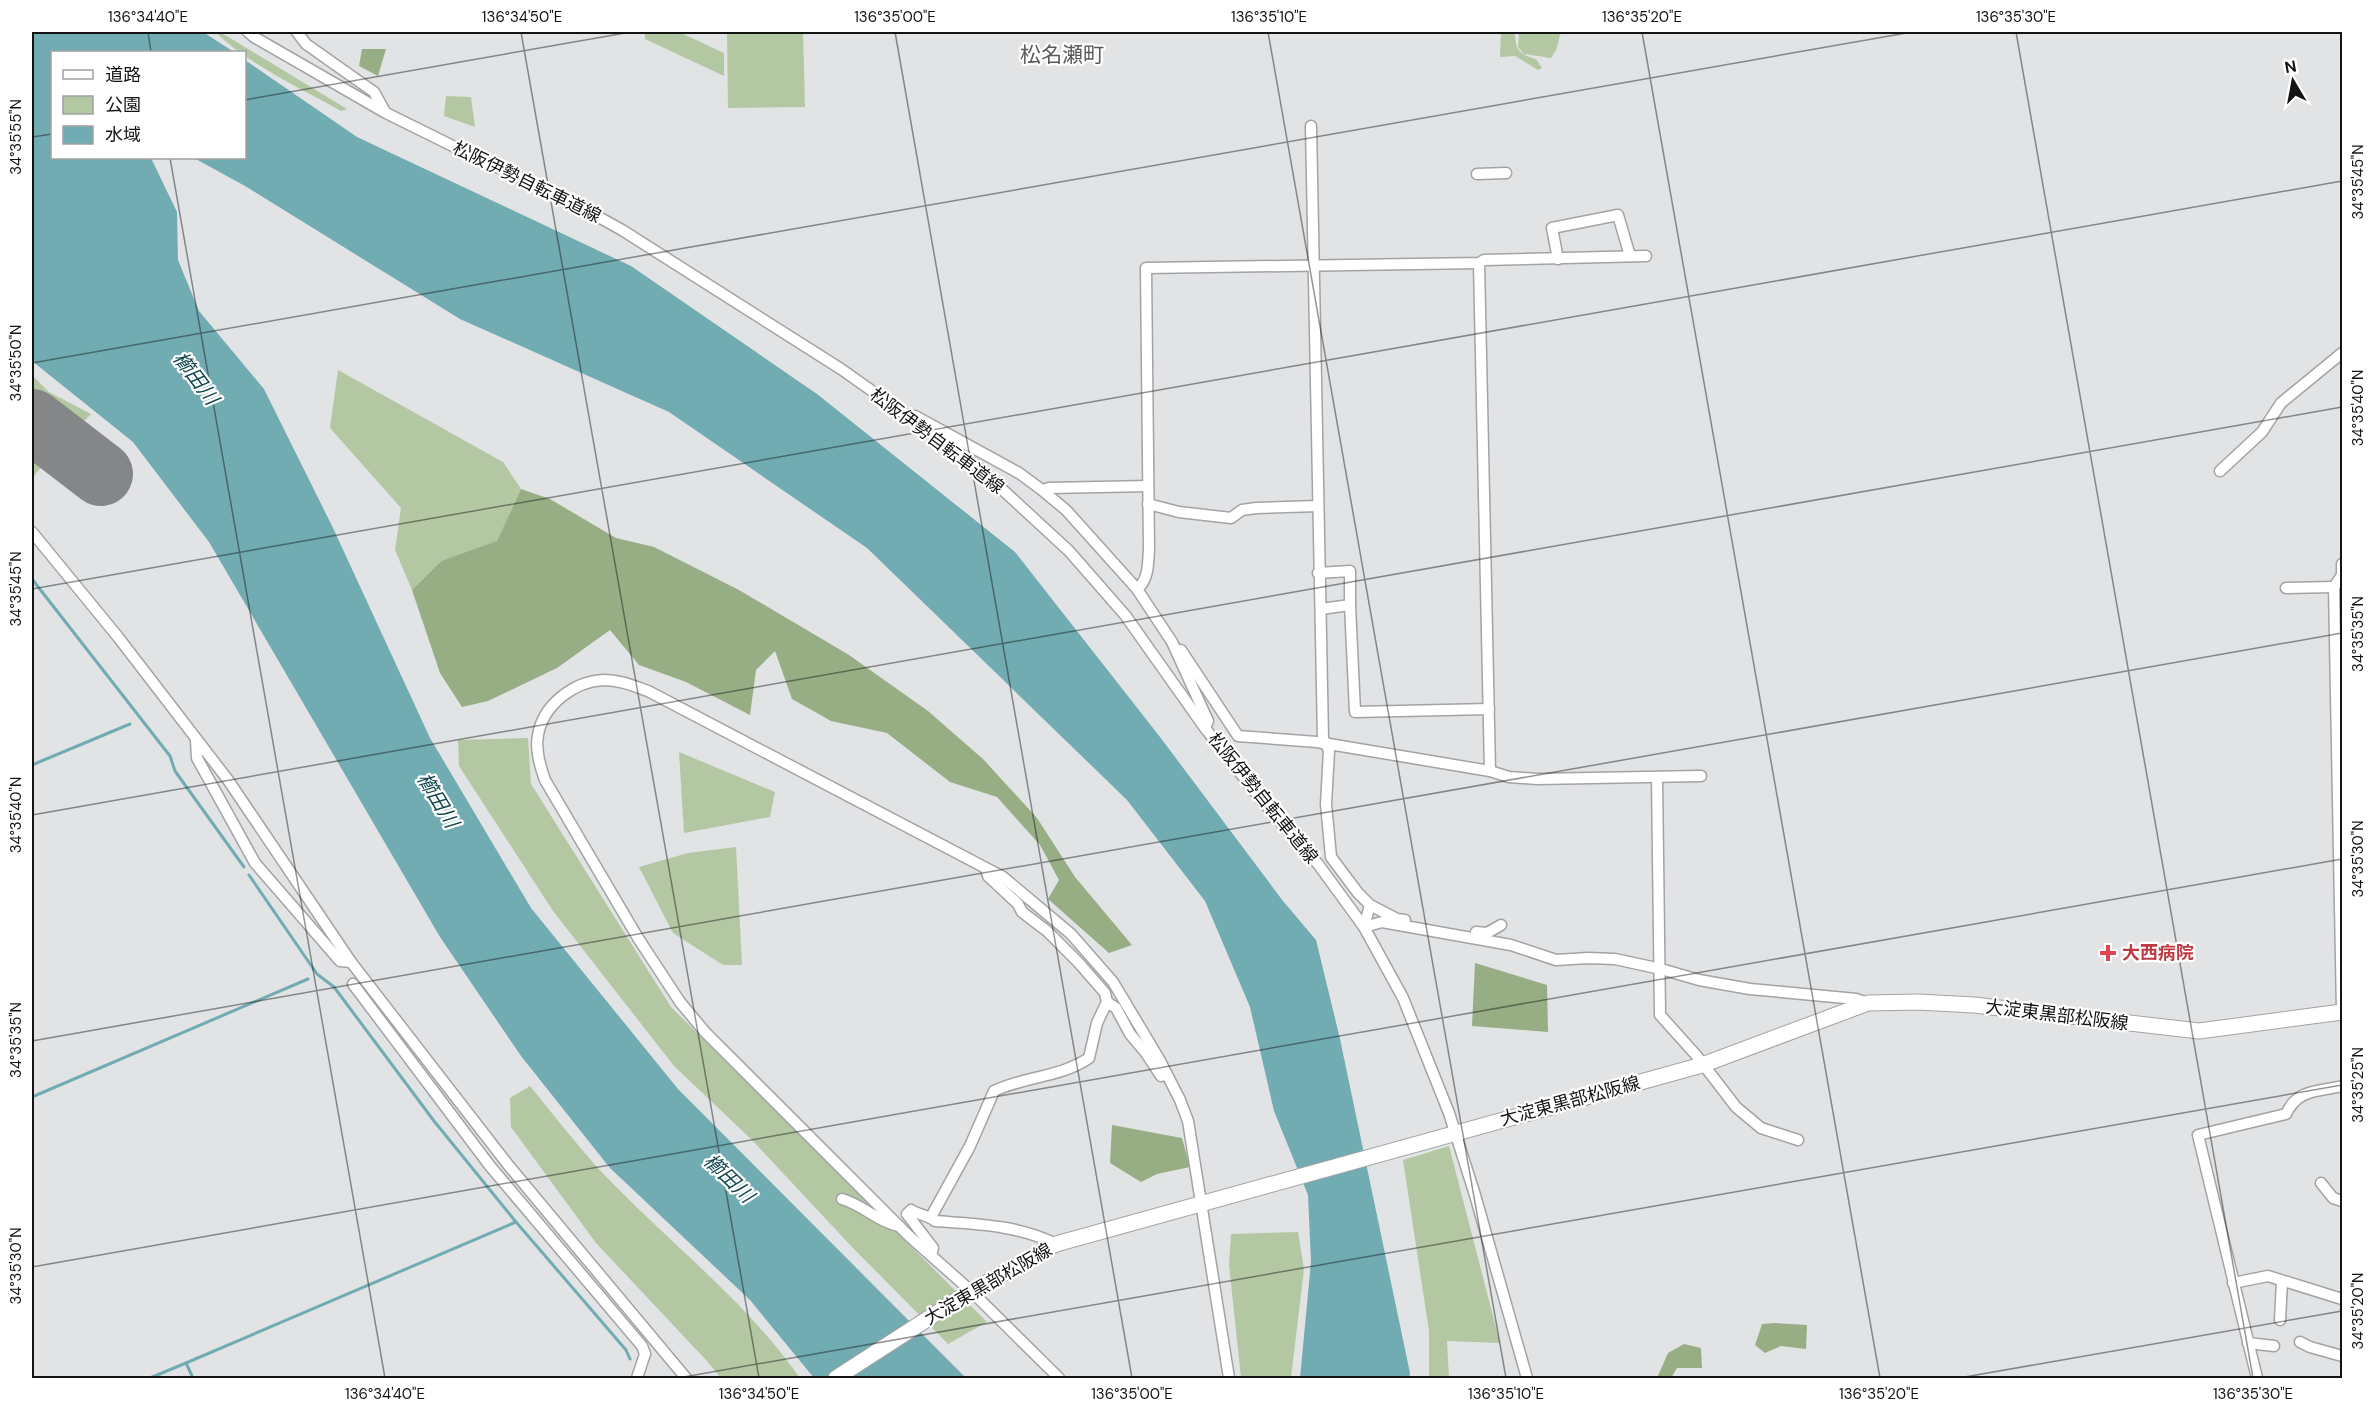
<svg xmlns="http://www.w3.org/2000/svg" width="2374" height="1410" font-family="'DM Sans','Noto Sans JP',sans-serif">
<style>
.green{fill:#b3c8a2}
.forest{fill:#97ae85}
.water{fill:#71acb3}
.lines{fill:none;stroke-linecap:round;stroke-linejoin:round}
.stream{stroke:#71acb3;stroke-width:3}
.runway{stroke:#858688;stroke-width:64}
.street-casing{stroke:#a2a3a5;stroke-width:13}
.secondary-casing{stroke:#a2a3a5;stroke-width:17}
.street{stroke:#fff;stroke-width:10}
.secondary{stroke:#fff;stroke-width:15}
.ticks{fill:none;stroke:#131314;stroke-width:1.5;stroke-opacity:0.45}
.health-dot{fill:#e0444e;stroke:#fff;stroke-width:2}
.labels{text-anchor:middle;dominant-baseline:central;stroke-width:4.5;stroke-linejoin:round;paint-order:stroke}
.street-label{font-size:18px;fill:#131314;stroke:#fff}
.health-label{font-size:18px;font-weight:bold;fill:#be3a42;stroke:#fff;text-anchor:start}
.water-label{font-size:20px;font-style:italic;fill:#11474d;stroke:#fff}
.quarter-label{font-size:21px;fill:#57585a;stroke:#fff}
.neatline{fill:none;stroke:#131314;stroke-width:2}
.ticks-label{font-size:15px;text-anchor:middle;fill:#131314}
</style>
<rect width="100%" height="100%" fill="#e1e3e5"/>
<!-- green -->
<g class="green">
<path d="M 215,32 L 220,32 L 347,109 L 341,111 C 298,87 250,65 215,32 Z"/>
<path d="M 645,32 L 679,32 L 724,53 L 724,76 L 645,39 Z"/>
<path d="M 727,32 L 803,32 L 805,107 L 728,108 Z"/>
<path d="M 1501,32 L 1515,32 C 1515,49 1518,54 1536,59 L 1542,68 L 1538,70 L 1515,56 L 1500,57 Z"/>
<path d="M 1519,32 L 1561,32 L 1556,50 L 1551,58 L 1524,54 L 1518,47 Z"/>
<path d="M 446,96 L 471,97 L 475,127 L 444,116 Z"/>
<path d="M 338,370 L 503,462 L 521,489 L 497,542 L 441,561 L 412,590 L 395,550 L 401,508 L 330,428 Z"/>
<path d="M 32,375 L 49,392 L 91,414 L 68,439 L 32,410 Z"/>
<path d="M 32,429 L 57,449 L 32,478 Z"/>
<path d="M 528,738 L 531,784 L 671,1007 L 987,1322 L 948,1344 L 852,1247 L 752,1140 L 674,1066 L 553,911 L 459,766 L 458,740 Z"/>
<path d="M 679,752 L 775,792 L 770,817 L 684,833 Z"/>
<path d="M 736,847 L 742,965 L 723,965 L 673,933 L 639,867 L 688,853 Z"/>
<path d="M 530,1086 C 552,1113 574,1141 597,1167 C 664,1239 744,1298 800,1378 L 721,1378 L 706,1360 L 596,1243 L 511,1127 L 510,1098 Z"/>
<path d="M 1449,1146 L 1500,1343 L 1447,1341 L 1449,1378 L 1429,1378 L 1429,1331 L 1403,1160 Z"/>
<path d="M 1298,1232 L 1304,1269 L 1291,1378 L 1241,1378 L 1229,1264 L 1231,1234 Z"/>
</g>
<!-- forest -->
<g class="forest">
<path d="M 362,49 L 386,49 L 378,76 L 359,66 Z"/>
<path d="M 521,489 L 550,499 L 616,538 L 654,547 L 739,590 L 849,655 L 928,711 L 983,759 L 1037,818 L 1075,877 L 1132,945 L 1109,953 L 1048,899 L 1059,880 L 1040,845 L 997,797 L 950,782 L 887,733 L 831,721 L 792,699 L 775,651 L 756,670 L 750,715 L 686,682 L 639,665 L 610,630 L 557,668 L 488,701 L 462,707 L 440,673 L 412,590 L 441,561 L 497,541 Z"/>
<path d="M 1475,963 L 1547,985 L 1548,1032 L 1472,1026 Z"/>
<path d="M 1112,1125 L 1182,1138 L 1190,1167 L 1157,1174 L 1141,1182 L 1110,1163 Z"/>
<path d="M 1775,1323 L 1807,1325 L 1806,1349 L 1781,1346 L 1765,1353 L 1755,1345 L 1762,1324 Z"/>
<path d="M 1684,1344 L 1701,1348 L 1702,1368 L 1677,1368 L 1671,1378 L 1657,1378 L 1668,1353 Z"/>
</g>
<!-- water -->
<g class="water">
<path d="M 32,32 L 203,32 L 234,52 L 52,52 L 52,158 L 151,158 L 177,212 L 178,260 L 199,311 L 264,389 L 333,528 L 430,738 L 531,908 L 678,1089 L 966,1378 L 814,1378 L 750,1300 L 610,1168 L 521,1056 L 440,937 L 209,542 L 133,442 L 32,361 Z"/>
<path d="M 245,60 L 357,137 L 631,266 L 817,394 L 1015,552 L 1160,737 L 1283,901 L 1316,940 L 1340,1039 L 1410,1373 L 1409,1378 L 1300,1378 L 1311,1262 L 1308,1195 L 1274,1111 L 1250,1007 L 1205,901 L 1127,800 L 867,548 L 669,412 L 460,319 L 245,186 L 194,158 L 244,158 Z"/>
</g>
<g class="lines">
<!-- stream -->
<g class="stream">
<path d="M 32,579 L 170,756 L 175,771 L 244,867"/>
<path d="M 32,765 L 130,724"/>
<path d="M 249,875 L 317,974 L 334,987 L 434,1121 L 516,1222 L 626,1350 L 630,1359"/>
<path d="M 32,1097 L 308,979"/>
<path d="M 150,1378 L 186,1363"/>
<path d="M 193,1378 L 186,1363 L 516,1222"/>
</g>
<!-- runway -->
<path class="runway" d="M 32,421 L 101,474"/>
<defs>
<g id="street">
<path d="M 248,32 L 254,37 L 386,113 L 475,157 L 561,196 L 622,230 L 841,369 L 906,415 L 979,468 L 1069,551 L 1125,615 L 1205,728 L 1263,802 L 1318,864 L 1364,927 L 1403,998 L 1449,1113 L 1475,1195 L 1527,1378"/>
<path d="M 297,32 L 306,44 L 374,92 L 384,110"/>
<path d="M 1311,126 L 1323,738 L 1329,751 L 1326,804 L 1331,857 L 1358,893 L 1370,905 L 1364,927"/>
<path d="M 1477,174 L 1506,173"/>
<path d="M 1558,259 L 1552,228 L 1618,215 L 1630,256"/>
<path d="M 1479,263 L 1490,771"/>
<path d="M 915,416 L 1019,473 L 1042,490 L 1066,510 L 1137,589"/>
<path d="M 2220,471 L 2262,432 L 2281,403 L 2342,353"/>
<path d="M 1042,490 L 1049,488 L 1148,486"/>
<path d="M 1148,504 L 1179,512 L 1231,518 L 1242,510 L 1256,508 L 1318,506"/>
<path d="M 32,532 L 118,637 L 228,780 L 351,962 L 509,1166 L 686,1378"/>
<path d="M 1318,573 L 1350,571 L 1350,605 L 1321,609"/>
<path d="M 2286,588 L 2334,587"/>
<path d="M 1350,605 L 1355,712 L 1489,709"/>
<path d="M 1181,650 L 1238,736 L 1317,742 L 1490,771 L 1509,777 L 1537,779 L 1701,776"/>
<path d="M 1205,727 L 1208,721 L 1172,642 L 1137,589 C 1149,580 1148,562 1149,549 L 1146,268 L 1479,263 L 1484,260 L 1646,256"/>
<path d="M 196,740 L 197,758 L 255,863 L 340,961 L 351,962"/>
<path d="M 1657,777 L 1660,1015 L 1696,1055 L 1736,1107 L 1761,1128 L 1798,1140"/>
<path d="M 986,869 L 988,876 L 1018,904 L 1022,912 L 1047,931 L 1078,962 L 1105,993 L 1107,1002"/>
<path d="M 1370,905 L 1397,919 L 1405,920"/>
<path d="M 1364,927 L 1382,922 L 1511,945 L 1556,960 L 1588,958 L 1615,959 L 1661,969 L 1699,980 L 1750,989 L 1856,999 L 1868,1003"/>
<path d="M 1476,932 L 1487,933 L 1501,925"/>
<path d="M 353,984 L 490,1166 L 642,1346 L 645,1354 L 637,1378"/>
<path d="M 2342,1012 L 2334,587 L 2342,575 L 2342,564"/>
<path d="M 2321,1183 L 2333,1198 L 2342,1201"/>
<path d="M 842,1199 C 863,1205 878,1222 899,1226"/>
<path d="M 931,1217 L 970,1146 L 994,1091 C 1025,1076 1059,1078 1089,1058 L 1097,1023 L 1107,1002 L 1116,1008 L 1130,1034 L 1146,1053 L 1161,1076"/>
<path d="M 931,1255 L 933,1248 L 907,1214 L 911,1210 C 919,1215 928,1215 935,1221 C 976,1224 1018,1225 1056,1244"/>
<path d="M 2233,1283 L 2268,1276 L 2342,1299"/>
<path d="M 2280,1320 L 2282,1281"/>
<path d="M 2300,1342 L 2310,1347 L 2342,1356"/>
<path d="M 2248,1343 L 2274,1346"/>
<path d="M 1059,1378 L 971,1291 L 909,1236 L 705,1032 L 680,1002 L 638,938 L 545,780 C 540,766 535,750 538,735 C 543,705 574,681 604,680 C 620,680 634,686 648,691 L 1003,877 L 1071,934 L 1113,982 L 1159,1059 L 1180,1100 L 1188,1121 L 1229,1378"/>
<path d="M 2257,1378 L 2198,1135 L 2286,1114 C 2298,1088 2319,1092 2342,1086"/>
</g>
<path id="secondary" d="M 836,1378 L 963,1296 L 1056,1244 L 1702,1065 L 1868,1003 L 1918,1002 L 1974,1005 L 2199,1031 L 2342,1012"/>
</defs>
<!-- street casing -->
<use href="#street" class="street-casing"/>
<!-- secondary casing -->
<use href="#secondary" class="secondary-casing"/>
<!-- street -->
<use href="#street" class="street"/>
<!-- secondary -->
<use href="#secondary" class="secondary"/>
</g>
<!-- ticks -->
<path class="ticks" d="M 148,32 L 151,52M 521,32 L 759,1378M 895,32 L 1132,1378M 1268,32 L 1506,1378M 1642,32 L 1880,1378M 2016,32 L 2253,1378M 244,100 L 631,32M 32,137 L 52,134M 170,158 L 385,1378M 32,363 L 1912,32M 32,589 L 2342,181M 32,815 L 2342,407M 32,1041 L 2342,633M 32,1267 L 2342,859M 678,1378 L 2342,1085M 1959,1378 L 2342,1311"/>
<!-- markers -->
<path class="health-dot" d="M2105 944h6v6h6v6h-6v6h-6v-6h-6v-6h6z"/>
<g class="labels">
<!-- street labels -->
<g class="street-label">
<text transform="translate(527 182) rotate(26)">松阪伊勢自転車道線</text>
<text transform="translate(937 441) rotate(37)">松阪伊勢自転車道線</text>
<text transform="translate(1263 798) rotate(51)">松阪伊勢自転車道線</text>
<text transform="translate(2057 1015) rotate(7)">大淀東黒部松阪線</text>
<text transform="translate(1570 1101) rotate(-15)">大淀東黒部松阪線</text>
<text transform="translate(988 1284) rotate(-30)">大淀東黒部松阪線</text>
</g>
<!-- health labels -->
<g class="health-label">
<text x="2122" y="953">大西病院</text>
</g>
<!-- water labels -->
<g class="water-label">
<text transform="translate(196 378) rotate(53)">櫛田川</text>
<text transform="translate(438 800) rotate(59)">櫛田川</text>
<text transform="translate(729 1178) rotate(44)">櫛田川</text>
</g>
<!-- quarter labels -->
<g class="quarter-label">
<text x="1062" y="55">松名瀬町</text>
</g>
</g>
<!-- border -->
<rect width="2374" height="1410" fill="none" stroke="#ffffff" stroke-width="66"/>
<!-- legend -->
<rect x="51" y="51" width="195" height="108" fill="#ffffff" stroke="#a1a1a1" stroke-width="1.5"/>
<rect x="63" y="70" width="30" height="9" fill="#ffffff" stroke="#a1a1a1" stroke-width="1.5"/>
<text x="105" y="81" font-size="18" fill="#131314">道路</text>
<rect x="63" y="96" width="30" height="18" fill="#b3c8a2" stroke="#a1a1a1" stroke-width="1.5"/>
<text x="105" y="111" font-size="18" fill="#131314">公園</text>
<rect x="63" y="126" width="30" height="18" fill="#71acb3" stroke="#a1a1a1" stroke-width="1.5"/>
<text x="105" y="141" font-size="18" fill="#131314">水域</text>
<!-- north arrow -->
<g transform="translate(2293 81) rotate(350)" stroke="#ffffff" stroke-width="4.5" paint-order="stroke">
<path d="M0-4.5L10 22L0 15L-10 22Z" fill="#131314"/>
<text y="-9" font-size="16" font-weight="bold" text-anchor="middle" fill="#131314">N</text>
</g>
<rect x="33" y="33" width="2308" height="1344" class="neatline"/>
<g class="ticks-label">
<text x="148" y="22">136°34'40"E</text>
<text x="522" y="22">136°34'50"E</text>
<text x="895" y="22">136°35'00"E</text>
<text x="1269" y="22">136°35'10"E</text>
<text x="1642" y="22">136°35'20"E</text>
<text x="2016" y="22">136°35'30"E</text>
<text transform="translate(16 137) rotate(-90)" y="5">34°35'55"N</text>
<text transform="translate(2358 182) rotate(-90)" y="5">34°35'45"N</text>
<text transform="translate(16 363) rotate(-90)" y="5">34°35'50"N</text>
<text transform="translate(2358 408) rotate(-90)" y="5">34°35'40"N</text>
<text transform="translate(16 589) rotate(-90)" y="5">34°35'45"N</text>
<text transform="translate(2358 634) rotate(-90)" y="5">34°35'35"N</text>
<text transform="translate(16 815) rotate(-90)" y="5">34°35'40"N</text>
<text transform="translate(2358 859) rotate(-90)" y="5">34°35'30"N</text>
<text transform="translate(16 1040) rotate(-90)" y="5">34°35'35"N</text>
<text transform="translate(2358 1085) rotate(-90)" y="5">34°35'25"N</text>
<text transform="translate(16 1266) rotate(-90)" y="5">34°35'30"N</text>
<text transform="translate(2358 1311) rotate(-90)" y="5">34°35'20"N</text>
<text x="385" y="1399">136°34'40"E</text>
<text x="759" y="1399">136°34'50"E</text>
<text x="1132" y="1399">136°35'00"E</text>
<text x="1506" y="1399">136°35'10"E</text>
<text x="1879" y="1399">136°35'20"E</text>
<text x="2253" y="1399">136°35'30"E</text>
</g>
</svg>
